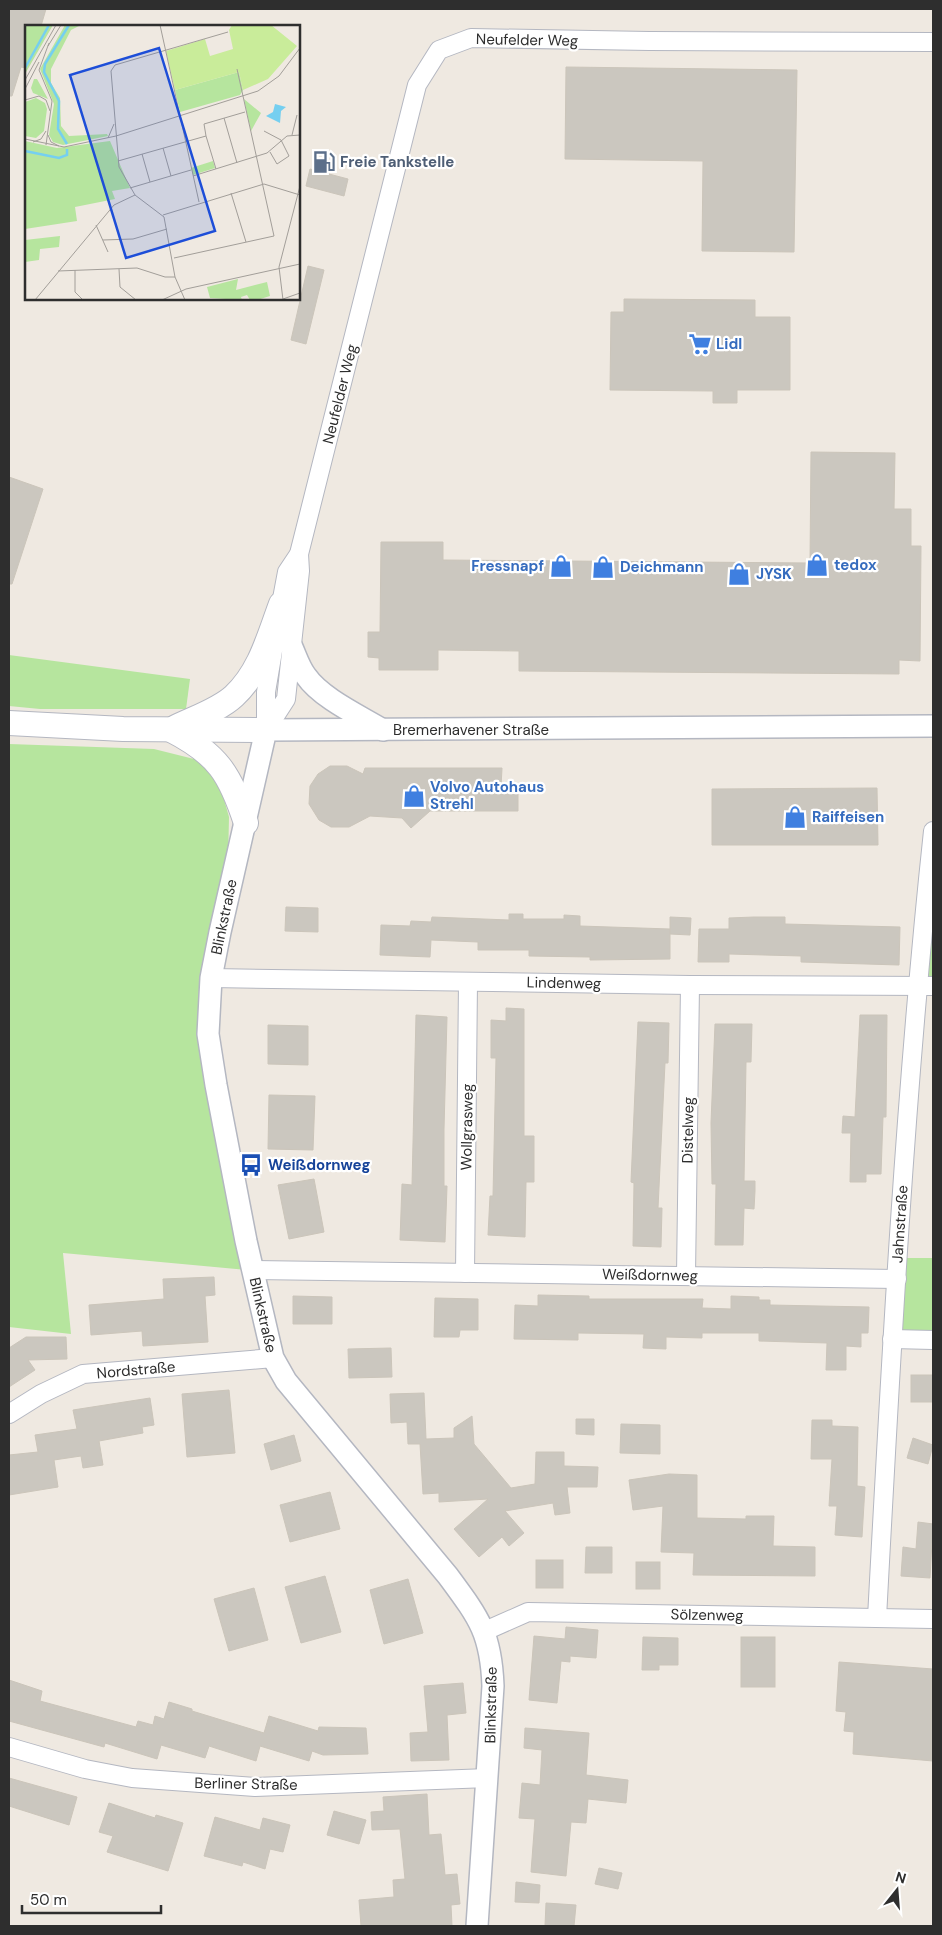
<svg xmlns="http://www.w3.org/2000/svg" width="942" height="1935" font-family="'DM Sans',sans-serif">
<style>
.green{fill:#b6e59e}
.building{fill:#cbc7bf;stroke:#cbc5ba}
.lines{fill:none;stroke-linecap:round;stroke-linejoin:round}
.minor-casing{stroke:#b4b7c1;stroke-width:20}
.tertiary-casing{stroke:#b4b7c1;stroke-width:24}
.secondary-casing{stroke:#b4b7c1;stroke-width:26}
.minor{stroke:#fff;stroke-width:18}
.tertiary{stroke:#fff;stroke-width:21}
.secondary{stroke:#fff;stroke-width:24}
.labels{text-anchor:middle;dominant-baseline:central;stroke-width:4.5;stroke-linejoin:round;paint-order:stroke}
.street-label{font-size:15px;fill:#2e2e2e;stroke:#fff}
.service-label{font-size:15px;font-weight:bold;fill:#4e5e75;stroke:#fff;text-anchor:start}
.shop-label{font-size:15px;font-weight:bold;fill:#366cbe;stroke:#fff;text-anchor:start}
.transit-label{font-size:15px;font-weight:bold;fill:#164399;stroke:#fff;text-anchor:start}
.inset-river{fill:none;stroke:#75cff0;stroke-width:2.5}
.inset-road{fill:none;stroke:#a29e99;stroke-width:1}
.view{fill:#1d4ed8;fill-opacity:0.15;stroke:#1d4ed8;stroke-width:2.5}
.inset-edge{fill:none;stroke:#2e2e2e;stroke-width:2.5}
</style>
<rect width="100%" height="100%" fill="#efe9e1"/>
<!-- green -->
<g class="green">
<path d="M 9,655 L 190,679 L 186,709 L 40,709 L 9,706 Z"/>
<path d="M 9,744 L 154,749 L 198,760 L 220,785 L 229,817 L 228,862 L 209,930 L 201,977 L 247,1270 L 63,1253 L 71,1334 L 9,1327 Z"/>
<path d="M 933,909 L 933,977 L 925,977 Z"/>
<path d="M 902,1258 L 933,1258 L 933,1333 L 899,1332 Z"/>
</g>
<!-- building -->
<g class="building">
<path d="M 9,9 L 46,9 L 41,26 L 26,26 L 26,68 L 21,67 L 12,96 L 9,96 Z"/>
<path d="M 566,67 L 797,70 L 794,252 L 702,251 L 703,161 L 565,159 Z"/>
<path d="M 310,169 L 348,179 L 344,196 L 306,186 Z"/>
<path d="M 308,266 L 324,270 L 306,344 L 291,340 Z"/>
<path d="M 624,299 L 755,300 L 755,317 L 790,317 L 790,390 L 737,390 L 737,403 L 713,403 L 713,391 L 610,390 L 611,312 L 624,312 Z"/>
<path d="M 811,452 L 895,453 L 894,509 L 911,509 L 911,546 L 921,546 L 920,661 L 899,660 L 899,674 L 519,671 L 519,651 L 438,650 L 438,670 L 379,670 L 379,658 L 368,657 L 368,632 L 380,632 L 381,542 L 443,542 L 443,560 L 810,563 Z"/>
<path d="M 9,477 L 43,489 L 12,584 L 9,584 Z"/>
<path d="M 330,766 L 347,766 L 363,774 L 365,768 L 502,768 L 501,787 L 518,787 L 518,811 L 430,811 L 411,828 L 402,818 L 370,816 L 349,827 L 331,827 L 319,820 L 309,804 L 310,786 L 318,774 Z"/>
<path d="M 877,788 L 878,845 L 712,845 L 712,789 Z"/>
<path d="M 286,907 L 318,908 L 318,932 L 285,931 Z"/>
<path d="M 509,914 L 523,914 L 523,919 L 564,919 L 564,915 L 580,916 L 580,926 L 670,929 L 670,959 L 590,960 L 590,957 L 529,956 L 529,950 L 478,950 L 478,942 L 431,940 L 430,957 L 380,955 L 381,925 L 410,926 L 411,921 L 431,922 L 432,917 L 509,920 Z"/>
<path d="M 670,917 L 691,918 L 690,935 L 670,934 Z"/>
<path d="M 754,917 L 785,917 L 785,924 L 900,927 L 899,965 L 801,962 L 801,956 L 729,954 L 729,962 L 698,962 L 699,929 L 729,929 L 729,918 Z"/>
<path d="M 506,1008 L 524,1009 L 524,1136 L 534,1136 L 534,1182 L 526,1182 L 525,1237 L 488,1235 L 490,1196 L 493,1196 L 496,1058 L 491,1058 L 491,1020 L 506,1021 Z"/>
<path d="M 416,1015 L 447,1017 L 444,1129 L 444,1186 L 447,1186 L 445,1242 L 400,1240 L 402,1184 L 412,1185 Z"/>
<path d="M 860,1015 L 887,1015 L 886,1117 L 883,1117 L 881,1174 L 866,1174 L 866,1182 L 850,1182 L 851,1133 L 842,1133 L 843,1116 L 855,1117 Z"/>
<path d="M 638,1022 L 669,1023 L 668,1063 L 665,1063 L 658,1208 L 662,1208 L 661,1247 L 633,1246 L 634,1183 L 631,1182 Z"/>
<path d="M 715,1024 L 752,1024 L 751,1062 L 746,1062 L 744,1181 L 755,1181 L 755,1191 L 754,1209 L 744,1208 L 743,1245 L 715,1245 L 716,1184 L 712,1184 L 711,1123 Z"/>
<path d="M 268,1025 L 308,1026 L 308,1065 L 268,1064 Z"/>
<path d="M 269,1095 L 315,1096 L 313,1150 L 268,1149 Z"/>
<path d="M 314,1179 L 324,1232 L 289,1239 L 278,1185 Z"/>
<path d="M 214,1277 L 215,1295 L 205,1296 L 208,1342 L 143,1346 L 142,1331 L 91,1335 L 89,1305 L 164,1299 L 163,1279 Z"/>
<path d="M 538,1295 L 589,1296 L 589,1299 L 703,1299 L 702,1308 L 731,1309 L 731,1296 L 759,1297 L 759,1300 L 770,1300 L 770,1305 L 869,1307 L 868,1333 L 861,1333 L 861,1347 L 846,1346 L 846,1370 L 826,1370 L 827,1343 L 759,1341 L 759,1333 L 702,1333 L 702,1338 L 666,1337 L 666,1349 L 643,1348 L 644,1334 L 578,1333 L 578,1340 L 514,1339 L 515,1305 L 538,1306 Z"/>
<path d="M 293,1296 L 332,1297 L 332,1324 L 293,1324 Z"/>
<path d="M 435,1298 L 478,1299 L 478,1330 L 460,1330 L 459,1337 L 434,1337 Z"/>
<path d="M 26,1337 L 66,1337 L 67,1359 L 28,1360 L 35,1370 L 9,1387 L 9,1348 Z"/>
<path d="M 391,1348 L 392,1377 L 349,1378 L 348,1349 Z"/>
<rect x="911" y="1375" width="22" height="27"/>
<path d="M 229,1390 L 235,1453 L 187,1457 L 182,1394 Z"/>
<path d="M 424,1393 L 426,1439 L 454,1438 L 454,1428 L 472,1416 L 474,1444 L 511,1488 L 535,1484 L 536,1452 L 564,1452 L 564,1466 L 598,1467 L 597,1487 L 567,1487 L 570,1513 L 555,1515 L 553,1503 L 505,1511 L 524,1533 L 509,1546 L 502,1537 L 479,1557 L 454,1529 L 488,1499 L 439,1502 L 439,1493 L 423,1494 L 420,1444 L 408,1444 L 407,1422 L 391,1423 L 390,1394 Z"/>
<path d="M 150,1398 L 154,1425 L 142,1427 L 143,1433 L 99,1441 L 103,1465 L 83,1468 L 81,1456 L 54,1460 L 58,1487 L 9,1495 L 9,1455 L 38,1452 L 35,1435 L 77,1429 L 73,1410 Z"/>
<path d="M 576,1419 L 594,1419 L 594,1435 L 576,1434 Z"/>
<path d="M 812,1420 L 832,1420 L 832,1426 L 858,1427 L 857,1486 L 865,1487 L 862,1537 L 835,1535 L 837,1506 L 829,1506 L 832,1459 L 811,1459 Z"/>
<path d="M 621,1424 L 660,1425 L 660,1454 L 620,1453 Z"/>
<path d="M 294,1435 L 301,1461 L 271,1470 L 264,1444 Z"/>
<path d="M 913,1438 L 933,1445 L 928,1464 L 907,1458 Z"/>
<path d="M 669,1474 L 697,1475 L 697,1518 L 746,1519 L 746,1516 L 774,1516 L 773,1546 L 815,1547 L 815,1576 L 693,1575 L 694,1553 L 661,1552 L 663,1506 L 633,1510 L 629,1480 Z"/>
<path d="M 330,1492 L 340,1529 L 290,1542 L 280,1505 Z"/>
<path d="M 918,1522 L 933,1524 L 930,1578 L 901,1576 L 903,1547 L 916,1549 Z"/>
<path d="M 586,1547 L 612,1547 L 612,1573 L 585,1573 Z"/>
<rect x="536" y="1560" width="27" height="28"/>
<rect x="636" y="1562" width="24" height="27"/>
<path d="M 325,1576 L 341,1632 L 301,1643 L 285,1587 Z"/>
<path d="M 408,1579 L 423,1633 L 384,1644 L 370,1590 Z"/>
<path d="M 254,1588 L 268,1640 L 229,1651 L 214,1599 Z"/>
<path d="M 566,1627 L 598,1630 L 596,1658 L 570,1656 L 570,1662 L 561,1661 L 557,1703 L 529,1700 L 534,1636 L 565,1639 Z"/>
<path d="M 643,1637 L 678,1638 L 678,1665 L 659,1665 L 659,1670 L 642,1670 Z"/>
<rect x="741" y="1637" width="34" height="50"/>
<path d="M 839,1662 L 933,1669 L 933,1761 L 853,1754 L 854,1732 L 844,1731 L 846,1712 L 836,1711 Z"/>
<path d="M 9,1680 L 42,1691 L 40,1701 L 136,1727 L 138,1721 L 153,1725 L 155,1716 L 164,1719 L 169,1702 L 192,1709 L 192,1711 L 264,1733 L 269,1716 L 318,1731 L 319,1727 L 366,1728 L 368,1754 L 323,1755 L 312,1751 L 309,1761 L 260,1746 L 256,1761 L 209,1746 L 205,1758 L 161,1745 L 157,1759 L 105,1743 L 104,1747 L 9,1721 Z"/>
<path d="M 463,1683 L 466,1713 L 447,1715 L 449,1760 L 411,1761 L 410,1733 L 428,1732 L 424,1686 Z"/>
<path d="M 525,1728 L 589,1733 L 586,1775 L 628,1780 L 626,1803 L 588,1799 L 586,1823 L 571,1822 L 566,1876 L 531,1872 L 535,1819 L 519,1818 L 522,1783 L 540,1785 L 542,1750 L 524,1748 Z"/>
<path d="M 9,1778 L 77,1797 L 69,1825 L 9,1806 Z"/>
<path d="M 427,1794 L 429,1835 L 441,1834 L 445,1875 L 457,1874 L 460,1904 L 451,1905 L 452,1926 L 361,1926 L 359,1900 L 394,1897 L 393,1880 L 405,1879 L 400,1829 L 372,1830 L 371,1812 L 384,1811 L 383,1797 Z"/>
<path d="M 109,1803 L 155,1818 L 156,1815 L 183,1823 L 168,1871 L 107,1852 L 113,1836 L 99,1832 Z"/>
<path d="M 334,1811 L 366,1820 L 359,1844 L 327,1835 Z"/>
<path d="M 215,1817 L 260,1830 L 263,1818 L 290,1825 L 283,1852 L 270,1849 L 265,1869 L 243,1862 L 242,1866 L 204,1856 Z"/>
<path d="M 599,1868 L 622,1873 L 618,1889 L 595,1884 Z"/>
<path d="M 516,1882 L 540,1885 L 539,1903 L 515,1902 Z"/>
<path d="M 546,1903 L 576,1905 L 574,1926 L 545,1926 Z"/>
</g>
<g class="lines">
<defs>
<g id="minor">
<path d="M 266,730 L 266,692 L 281,604 L 287,572 L 299,554 L 417,85 L 439,50 L 471,38 L 649,41 L 933,42"/>
<path d="M 266,730 L 286,699 L 300,571 L 299,554"/>
<path d="M 211,978 L 690,985 L 933,986"/>
<path d="M 253,1270 L 897,1279"/>
<path d="M 465,1273 L 468,982"/>
<path d="M 686,1275 L 690,985"/>
<path d="M 892,1339 L 933,1340"/>
<path d="M 9,1414 L 41,1394 L 83,1374 L 273,1358"/>
<path d="M 877,1618 C 891,1355 905,1093 933,831"/>
<path d="M 485,1631 L 528,1612 L 933,1619"/>
<path d="M 9,1747 L 85,1769 L 132,1778 L 255,1787 L 488,1778"/>
</g>
<g id="tertiary">
<path d="M 291,645 C 296,656 299,667 306,676 C 321,698 360,716 383,730"/>
<path d="M 477,1926 L 493,1686 C 491,1633 479,1618 448,1576 L 286,1381 L 273,1358 L 246,1241 L 216,1085 L 208,1034 L 211,978 L 220,932 L 266,730 L 933,726"/>
</g>
<g id="secondary">
<path d="M 9,723 L 123,729 L 266,730"/>
<path d="M 176,727 C 194,718 219,710 234,696 C 260,672 269,636 281,604"/>
<path d="M 171,730 C 218,754 230,774 246,823"/>
</g>
</defs>
<!-- minor casing -->
<use href="#minor" class="minor-casing"/>
<!-- tertiary casing -->
<use href="#tertiary" class="tertiary-casing"/>
<!-- secondary casing -->
<use href="#secondary" class="secondary-casing"/>
<!-- minor -->
<use href="#minor" class="minor"/>
<!-- tertiary -->
<use href="#tertiary" class="tertiary"/>
<!-- secondary -->
<use href="#secondary" class="secondary"/>
</g>
<!-- icons -->
<defs>
<symbol id="fuel-bare" viewBox="-9 -9 18 18"><path d="M-5.5-6h7V0h2V4h1.3V-2.5L3-4.5l.8-.8L6-3V5H2.5V1h-1V6h-7ZM-4.2-4.7v3.2H.2V-4.7Z" fill="#5c6f8a" stroke="#fff" stroke-width="2.5" paint-order="stroke"/></symbol>
<symbol id="supermarket-bare" viewBox="-9 -9 18 18"><path d="M-6-5.5h2.5l.6 2H6L4.5 2H-2.5L-4.4-4H-6ZM-1.5 3.2a1.3 1.3 0 1 0 .1 0ZM3 3.2a1.3 1.3 0 1 0 .1 0Z" fill="#3f7fe0" stroke="#fff" stroke-width="2.5" paint-order="stroke"/></symbol>
<symbol id="shop-bare" viewBox="-9 -9 18 18"><path d="M-5-2.5h2.3a2.7 3.5 0 0 1 5.4 0H5L5.5 6h-11ZM-1.5-2.5h3a1.5 2.3 0 0 0-3 0Z" fill="#3f7fe0" stroke="#fff" stroke-width="2.5" paint-order="stroke"/></symbol>
<symbol id="bus-bare" viewBox="-9 -9 18 18"><path d="M-5-6H5V4H4V6H2V4H-2V6H-4V4H-5ZM-3.5-4V0h7V-4ZM-3.5 1.2v1.5H-2V1.2ZM2 1.2v1.5H3.5V1.2Z" fill="#1a4fb4" stroke="#fff" stroke-width="2.5" paint-order="stroke"/></symbol>
</defs>
<g fill-rule="evenodd">
<use href="#fuel-bare" x="308" y="146" width="32" height="32"/>
<use href="#supermarket-bare" x="684" y="328" width="32" height="32"/>
<use href="#shop-bare" x="801" y="549" width="32" height="32"/>
<use href="#shop-bare" x="545" y="550" width="32" height="32"/>
<use href="#shop-bare" x="587" y="551" width="32" height="32"/>
<use href="#shop-bare" x="723" y="558" width="32" height="32"/>
<use href="#shop-bare" x="398" y="780" width="32" height="32"/>
<use href="#shop-bare" x="779" y="801" width="32" height="32"/>
<use href="#bus-bare" x="235" y="1149" width="32" height="32"/>
</g>
<g class="labels">
<!-- street labels -->
<g class="street-label">
<text transform="translate(527 40) rotate(1)">Neufelder Weg</text>
<text transform="translate(340 394) rotate(-76)">Neufelder Weg</text>
<text x="471" y="730">Bremerhavener Straße</text>
<text transform="translate(224 917) rotate(-78)">Blinkstraße</text>
<text transform="translate(564 983) rotate(1)">Lindenweg</text>
<text transform="translate(467 1127) rotate(-89)">Wollgrasweg</text>
<text transform="translate(688 1130) rotate(-89)">Distelweg</text>
<text transform="translate(900 1224) rotate(-86)">Jahnstraße</text>
<text transform="translate(650 1275) rotate(1)">Weißdornweg</text>
<text transform="translate(263 1315) rotate(77)">Blinkstraße</text>
<text transform="translate(136 1370) rotate(-5)">Nordstraße</text>
<text transform="translate(707 1615) rotate(1)">Sölzenweg</text>
<text transform="translate(491 1705) rotate(-89)">Blinkstraße</text>
<text transform="translate(246 1784) rotate(1)">Berliner Straße</text>
</g>
<!-- service labels -->
<g class="service-label">
<text x="340" y="162">Freie Tankstelle</text>
</g>
<!-- shop labels -->
<g class="shop-label">
<text x="716" y="344">Lidl</text>
<text x="834" y="565">tedox</text>
<text x="544" y="566" text-anchor="end">Fressnapf</text>
<text x="620" y="567">Deichmann</text>
<text x="756" y="574">JYSK</text>
<text x="430" y="787">Volvo Autohaus<tspan x="430" dy="17">Strehl</tspan></text>
<text x="812" y="817">Raiffeisen</text>
</g>
<!-- transit labels -->
<g class="transit-label">
<text x="268" y="1165">Weißdornweg</text>
</g>
</g>
<!-- overview -->
<g transform="translate(25 25)">
<rect width="275" height="275" fill="#efe9e1"/>
<path d="M 0,0 L 28,0 L 0,49 ZM 40,0 L 56,0 L 46,5 L 26,44 L 26,58 L 35,73 L 36,101 L 44,111 L 82,109 L 83,111 L 38,120 L 28,117 L 24,110 L 29,79 L 15,44 ZM 214,47 L 218,65 L 215,70 L 155,87 L 150,65 ZM 9,54 L 12,54 L 23,74 L 8,68 L 6,63 ZM 11,73 L 20,78 L 22,84 L 19,106 L 11,113 L 0,111 L 0,77 ZM 219,74 L 236,88 L 226,106 ZM 0,116 L 32,123 L 85,116 L 105,163 L 87,166 L 90,174 L 50,182 L 52,196 L 0,204 ZM 188,136 L 190,143 L 168,150 L 166,143 ZM 35,211 L 34,222 L 15,224 L 14,235 L 0,237 L 0,215 ZM 213,254 L 211,265 L 242,257 L 245,271 L 232,275 L 225,275 L 222,270 L 216,272 L 217,275 L 185,273 L 182,262 Z" fill="#b6e59e"/>
<path d="M 207,0 L 246,0 L 272,21 L 243,54 L 218,65 L 214,47 L 150,65 L 141,26 L 180,14 L 185,31 L 208,24 L 204,5 Z" fill="#c9ec9a"/>
<path d="M 250,79 L 261,82 L 256,86 L 255,98 L 241,91 L 248,87 Z" fill="#75cff0"/>
<path class="inset-river" d="M 0,43 L 24,0M 42,119 L 33,104 L 34,76 L 19,47 L 20,39 L 44,0M 0,126 L 34,133 L 42,130 L 42,124"/>
<path class="inset-road" d="M 135,0 L 174,177M 23,21 L 36,0M 0,55 L 31,0M 0,64 L 14,37M 0,75 L 14,71 L 21,75 L 25,86M 199,93 L 212,138M 239,106 L 256,115 L 264,131 L 252,139 L 245,127M 23,110 L 26,117 L 34,121M 267,110 L 272,90M 91,111 L 233,66 L 254,51 L 275,23M 181,111 L 191,144M 83,113 L 89,99M 0,114 L 39,122 L 91,111M 8,117 L 16,114 L 21,106M 21,120 L 27,76 L 14,45 L 24,18M 138,123 L 146,151M 117,129 L 125,157M 93,136 L 181,111 L 179,99 L 220,87M 168,151 L 242,128 L 262,111 L 275,110M 105,163 L 166,145M 206,168 L 221,217M 138,190 L 239,159 L 275,170M 71,200 L 83,227M 78,215 L 108,214 L 142,204M 149,233 L 249,211 L 212,44M 94,244 L 95,262 L 111,275M 50,245 L 50,267 L 58,275M 33,246 L 112,243 L 140,252 L 150,252M 258,274 L 275,268M 10,275 L 89,180 L 110,170M 137,275 L 161,264 L 275,239M 160,275 L 150,252 L 139,192 L 110,170 L 94,142 L 86,46 L 90,40 L 203,7M 258,275 L 254,242 L 275,161"/>
<path class="view" d="M 134,23 L 190,206 L 101,233 L 45,50 Z"/>
<rect width="275" height="275" class="inset-edge"/>
</g>
<!-- border -->
<rect width="942" height="1935" fill="none" stroke="#2e2e2e" stroke-width="20"/>
<!-- north arrow -->
<g transform="translate(897 1890) rotate(17)" stroke="#ffffff" stroke-width="4" paint-order="stroke">
<path d="M0-4L9 19L0 12L-9 19Z" fill="#2e2e2e"/>
<text y="-8" font-size="14" font-weight="bold" text-anchor="middle" fill="#2e2e2e">N</text>
</g>
<!-- scale -->
<path d="M22 1905v8h139v-8" fill="none" stroke="#2e2e2e" stroke-width="2.5"/>
<text x="30" y="1905" font-size="15" fill="#2e2e2e" stroke="#ffffff" stroke-width="4" paint-order="stroke">50 m</text>
</svg>
